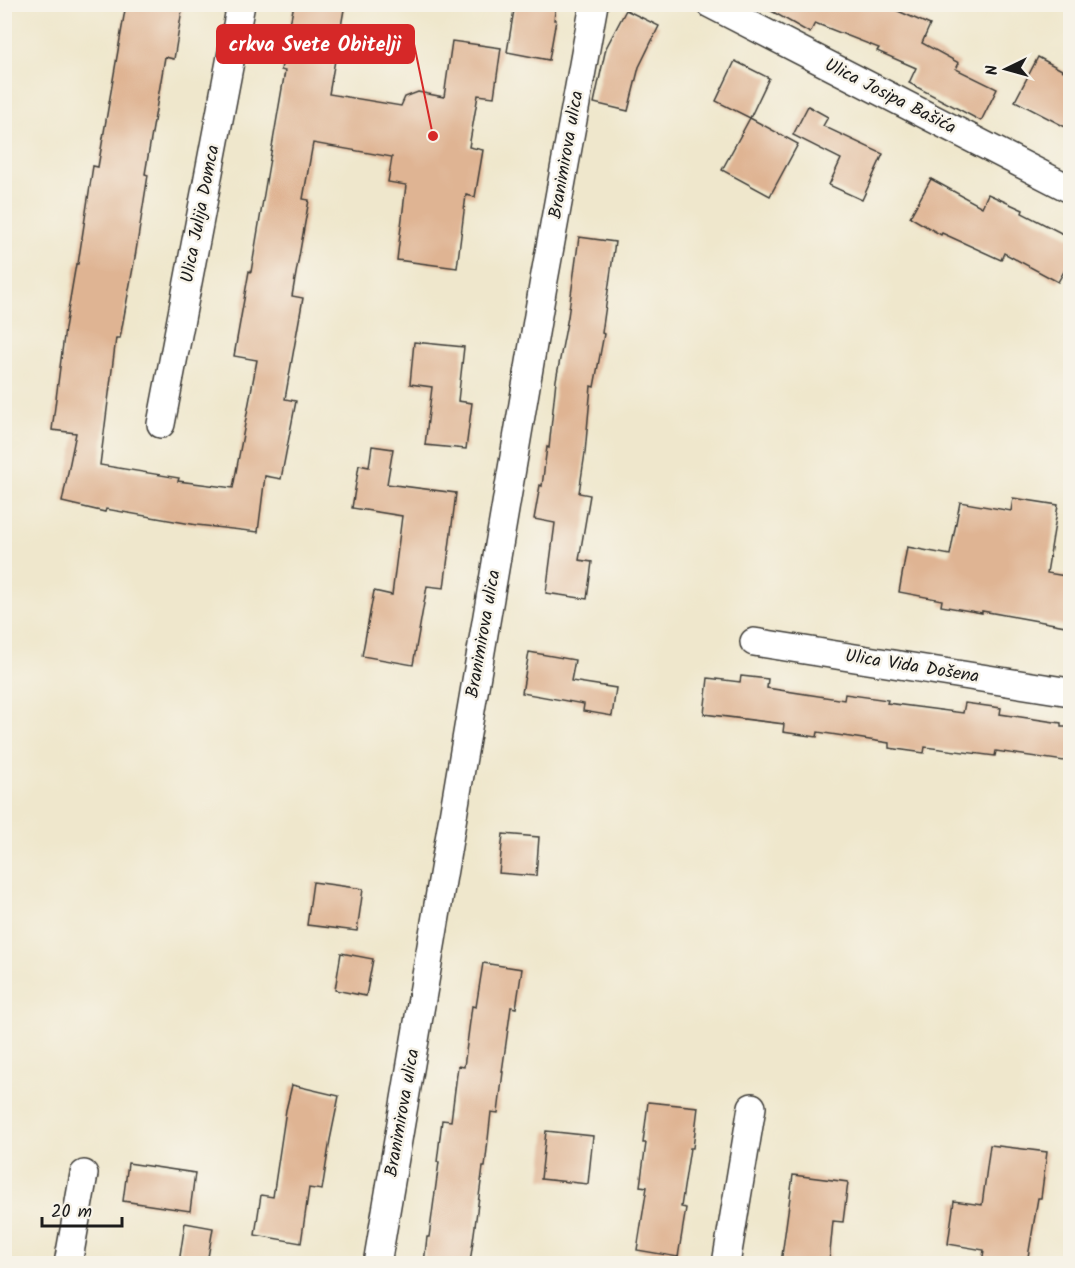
<svg xmlns="http://www.w3.org/2000/svg" width="1075" height="1268" font-family="Kalam,sans-serif">
<style>
.building{fill:#dfb493}
.lines{fill:none;stroke-linecap:round;stroke-linejoin:round}
.street-casing{stroke:#3c3a36;stroke-width:30}
.street{stroke:#fff;stroke-width:27}
.labels{text-anchor:middle;dominant-baseline:central;stroke-width:5;stroke-linejoin:round;paint-order:stroke}
.street-label{font-size:18px;fill:#1c1c1c;stroke:#f7f3e8}
.leader{fill:none;stroke:#d62828;stroke-width:2}
.callout-dot{fill:#d62828;stroke:#f7f3e8;stroke-width:2}
.callout{fill:#d62828;stroke:#d62828;stroke-width:2}
.callout-label{font-size:20px;text-anchor:middle;font-weight:bold;fill:#fff}
</style>
<rect width="100%" height="100%" fill="#f7f3e8"/>
<filter id="ink" filterUnits="userSpaceOnUse"><feTurbulence type="fractalNoise" baseFrequency=".0167" numOctaves="2"/><feDisplacementMap in="SourceGraphic" scale="12" xChannelSelector="R" yChannelSelector="G"/><feConvolveMatrix kernelMatrix="1 2 1 2 8 2 1 2 1" color-interpolation-filters="sRGB"/></filter>
<filter id="wash" filterUnits="userSpaceOnUse"><feTurbulence type="fractalNoise" baseFrequency=".008" numOctaves="4" result="noise"/><feDisplacementMap in="SourceGraphic" scale="24" xChannelSelector="R" yChannelSelector="G"/><feGaussianBlur stdDeviation="1.35" result="paint"/><feColorMatrix in="noise" values="0 0 0 0 0 0 0 0 0 0 0 0 0 0 0 0 0 1.4 0 .05"/><feComposite in="paint" operator="in"/></filter>
<g filter="url(#wash)">
<rect width="100%" height="100%" fill="#efe7cc"/>
<g id="blocks">
<!-- building -->
<g class="building">
<path d="M 126,4 L 183,4 L 174,59 L 165,57 L 145,174 L 148,175 L 135,257 L 120,338 L 116,338 L 100,465 L 179,478 L 178,481 L 233,488 L 257,360 L 234,356 L 249,271 L 251,272 L 267,176 L 285,71 L 281,70 L 294,4 L 345,4 L 329,94 L 401,106 L 405,97 L 418,92 L 444,97 L 452,41 L 501,48 L 494,97 L 478,95 L 469,147 L 483,150 L 475,197 L 466,195 L 457,268 L 397,260 L 406,185 L 388,182 L 392,157 L 313,143 L 303,199 L 309,200 L 292,296 L 303,298 L 285,399 L 296,401 L 281,479 L 265,476 L 258,532 L 197,525 L 106,509 L 105,512 L 62,502 L 76,433 L 52,430 L 65,328 L 76,264 L 78,264 L 93,166 L 98,167 Z"/>
<path d="M 515,4 L 556,4 L 554,20 L 556,20 L 549,60 L 507,52 Z"/>
<path d="M 759,4 L 882,4 L 930,25 L 922,43 L 959,63 L 956,69 L 997,89 L 981,121 L 909,83 L 916,68 L 877,51 L 879,48 L 815,23 L 810,33 Z"/>
<path d="M 626,10 L 659,26 L 639,67 L 628,111 L 594,103 L 606,48 Z"/>
<path d="M 1038,57 L 1071,75 L 1071,130 L 1015,101 Z"/>
<path d="M 735,61 L 769,78 L 750,118 L 716,101 Z"/>
<path d="M 808,106 L 828,117 L 823,126 L 883,154 L 862,200 L 829,185 L 841,159 L 793,135 Z"/>
<path d="M 750,118 L 798,144 L 770,196 L 722,170 Z"/>
<path d="M 931,179 L 982,207 L 988,194 L 1023,210 L 1022,213 L 1071,238 L 1071,259 L 1058,282 L 1004,253 L 1001,260 L 942,233 L 941,235 L 910,217 Z"/>
<path d="M 579,237 L 615,242 L 602,333 L 604,334 L 594,387 L 591,386 L 585,453 L 579,493 L 590,495 L 579,560 L 592,562 L 587,599 L 546,593 L 555,523 L 534,519 L 540,485 L 542,486 L 547,447 L 549,448 L 556,380 L 568,317 Z"/>
<path d="M 414,342 L 464,347 L 458,401 L 472,403 L 466,449 L 425,445 L 432,387 L 410,384 Z"/>
<path d="M 372,446 L 393,449 L 387,484 L 456,493 L 444,588 L 427,586 L 413,665 L 362,656 L 374,591 L 392,595 L 402,516 L 352,508 L 359,465 L 369,467 Z"/>
<path d="M 1013,498 L 1058,505 L 1047,573 L 1071,577 L 1071,627 L 982,611 L 982,613 L 941,606 L 942,600 L 899,592 L 907,547 L 950,555 L 960,502 L 1011,511 Z"/>
<path d="M 529,652 L 575,660 L 571,681 L 616,688 L 612,716 L 583,711 L 584,704 L 522,693 Z"/>
<path d="M 741,676 L 768,679 L 767,688 L 844,700 L 845,694 L 888,700 L 887,703 L 963,713 L 965,703 L 1001,708 L 1000,714 L 1061,723 L 1061,727 L 1071,727 L 1071,762 L 996,751 L 995,756 L 925,747 L 924,753 L 889,748 L 889,743 L 818,732 L 817,737 L 783,732 L 784,724 L 704,714 L 708,678 L 740,682 Z"/>
<path d="M 503,834 L 539,837 L 536,876 L 499,873 Z"/>
<path d="M 313,882 L 363,889 L 357,931 L 307,925 Z"/>
<path d="M 341,953 L 373,959 L 366,996 L 335,990 Z"/>
<path d="M 483,963 L 522,969 L 516,1008 L 511,1007 L 502,1072 L 503,1072 L 498,1113 L 491,1112 L 485,1167 L 483,1167 L 470,1263 L 424,1263 L 427,1237 L 429,1237 L 439,1162 L 437,1162 L 442,1120 L 451,1121 L 458,1066 L 464,1067 L 472,1006 L 476,1007 Z"/>
<path d="M 292,1085 L 339,1096 L 330,1140 L 322,1190 L 309,1188 L 301,1243 L 255,1235 L 261,1195 L 273,1197 L 286,1110 Z"/>
<path d="M 648,1102 L 698,1107 L 693,1148 L 690,1148 L 681,1207 L 686,1208 L 678,1257 L 637,1250 L 647,1187 L 640,1186 L 646,1143 L 643,1143 Z"/>
<path d="M 546,1131 L 593,1136 L 588,1184 L 541,1179 Z"/>
<path d="M 990,1145 L 1047,1152 L 1041,1198 L 1038,1198 L 1027,1263 L 982,1263 L 984,1250 L 948,1244 L 954,1201 L 982,1205 Z"/>
<path d="M 128,1163 L 195,1173 L 190,1211 L 123,1201 Z"/>
<path d="M 793,1175 L 848,1182 L 843,1222 L 833,1221 L 829,1263 L 781,1263 Z"/>
<path d="M 185,1223 L 213,1228 L 207,1263 L 179,1263 Z"/>
</g>
</g>
</g>
<g filter="url(#ink)">
<use href="#blocks" fill-opacity="0" stroke="#3c3a36" stroke-width="1.5"/>
<g class="lines">
<defs>
<g id="street">
<path d="M 710,4 L 1070,189"/>
<path d="M 161,424 L 241,4"/>
<path d="M 754,642 L 1070,692"/>
<path d="M 68,1264 L 84,1174"/>
<path d="M 377,1264 L 544,280 L 594,4"/>
<path d="M 726,1264 L 752,1107"/>
</g>
</defs>
<!-- street casing -->
<use href="#street" class="street-casing"/>
<!-- street -->
<use href="#street" class="street"/>
</g>
</g>
<g class="labels">
<!-- street labels -->
<g class="street-label">
<text transform="translate(890 97) rotate(27)">Ulica Josipa Bašića</text>
<text transform="translate(567 155) rotate(-80)">Branimirova ulica</text>
<text transform="translate(201 214) rotate(-79)">Ulica Julija Domca</text>
<text transform="translate(484 634) rotate(-80)">Branimirova ulica</text>
<text transform="translate(912 667) rotate(9)">Ulica Vida Došena</text>
<text transform="translate(403 1113) rotate(-80)">Branimirova ulica</text>
</g>
</g>
<!-- callouts -->
<path class="leader" d="M433 136L414 44"/>
<circle class="callout-dot" cx="433" cy="136" r="6"/>
<rect class="callout" x="217" y="25" width="197" height="38" rx="6"/>
<g class="callout-label">
<text x="315" y="51">crkva Svete Obitelji</text>
</g>
<!-- margin -->
<rect width="1075" height="1268" fill="none" stroke="#f7f3e8" stroke-width="24"/>
<!-- north arrow -->
<g transform="translate(1006 69) rotate(265)" stroke="#f7f3e8" stroke-width="4.5" paint-order="stroke">
<path d="M0-4.5L10 22L0 15L-10 22Z" fill="#1c1c1c"/>
<text y="-9" font-size="16" font-weight="bold" text-anchor="middle" fill="#1c1c1c">N</text>
</g>
<!-- scale -->
<path d="M42 1217v9h80v-9" fill="none" stroke="#1c1c1c" stroke-width="3"/>
<text x="51" y="1217" font-size="18" fill="#1c1c1c" stroke="#f7f3e8" stroke-width="4.5" paint-order="stroke">20 m</text>
</svg>
